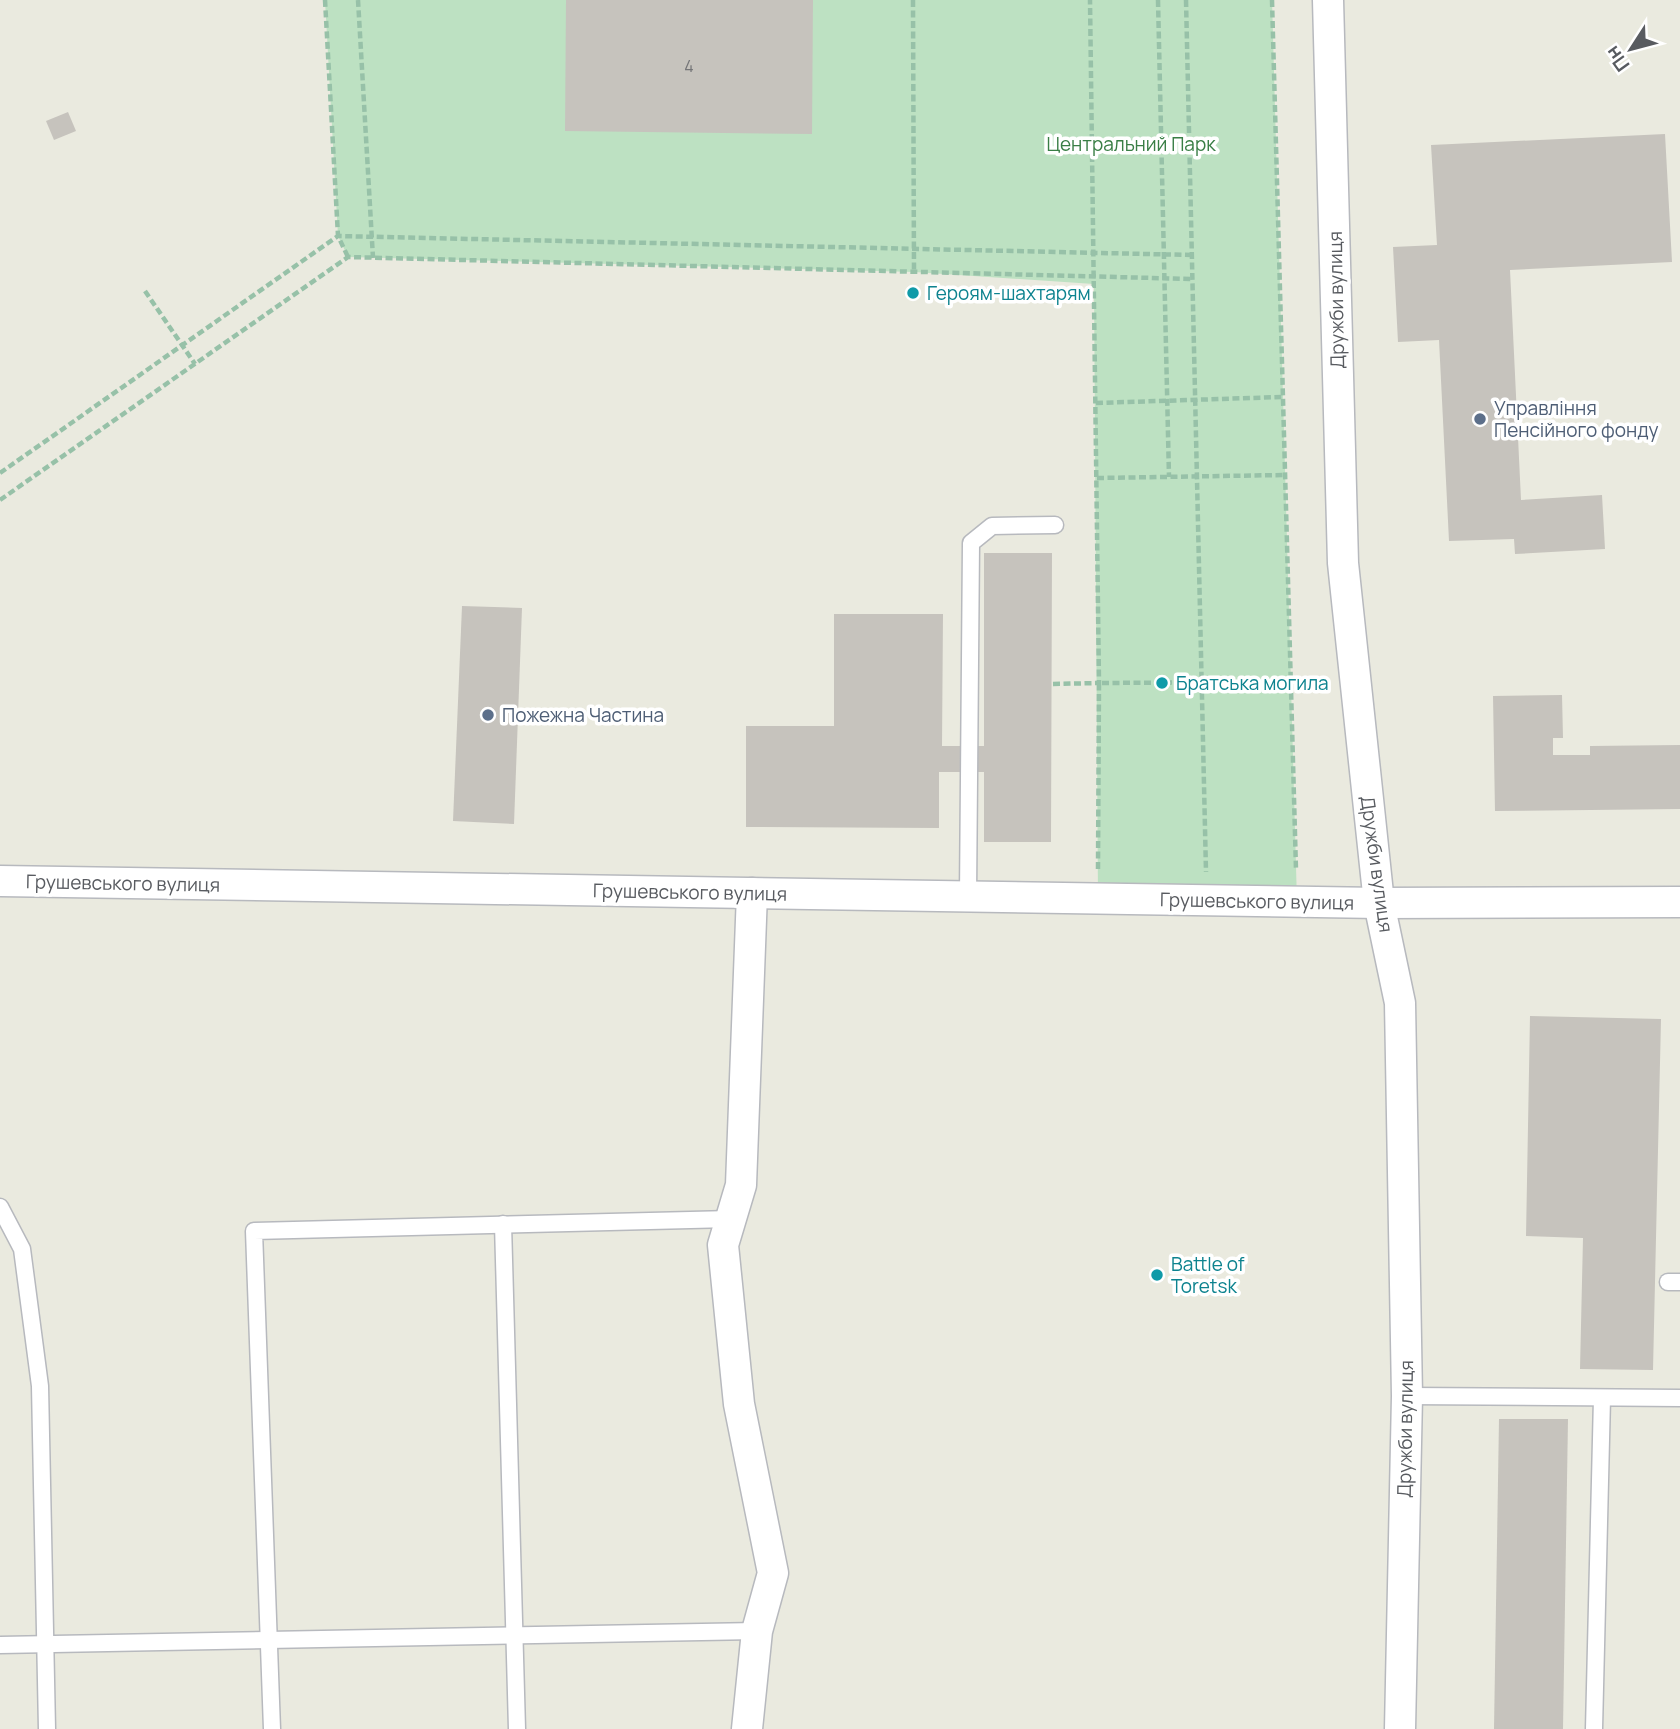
<svg xmlns="http://www.w3.org/2000/svg" width="1680" height="1729" font-family="Manrope,sans-serif">
<style>
.green{fill:#bde1c2}
.building{fill:#c6c3bd}
.lines{fill:none;stroke-linecap:round;stroke-linejoin:round}
.service-casing{stroke:#b7b9be;stroke-width:19}
.minor-casing{stroke:#b7b9be;stroke-width:33}
.path{stroke:#97c1a8;stroke-width:4.5;stroke-dasharray:7 3.5;stroke-linecap:butt}
.service{stroke:#fff;stroke-width:16}
.minor{stroke:#fff;stroke-width:30}
.culture-dot{fill:#0f9aa8;stroke:#fff;stroke-width:2.5}
.service-dot{fill:#5c6f8a;stroke:#fff;stroke-width:2.5}
.labels{text-anchor:middle;dominant-baseline:central;stroke-width:7;stroke-linejoin:round;paint-order:stroke}
.number-label{font-size:16px;fill:#747577}
.park-label{font-size:19px;fill:#397e45;stroke:#fff}
.culture-label{font-size:19px;fill:#0d838f;stroke:#fff;text-anchor:start}
.street-label{font-size:19px;fill:#585b60;stroke:#fff}
.service-label{font-size:19px;fill:#4e5e75;stroke:#fff;text-anchor:start}
</style>
<rect width="100%" height="100%" fill="#eaeadf"/>
<!-- green -->
<path class="green" d="M 325,0 L 1272,0 L 1297,902 L 1098,899 L 1094,284 L 914,272 L 348,257 L 338,236 Z"/>
<!-- building -->
<g class="building">
<path d="M 566,0 L 813,0 L 812,134 L 565,131 Z"/>
<path d="M 68,112 L 76,131 L 54,140 L 46,121 Z"/>
<path d="M 1665,134 L 1672,262 L 1510,270 L 1521,500 L 1602,495 L 1605,549 L 1515,554 L 1514,539 L 1449,541 L 1439,340 L 1398,342 L 1393,247 L 1437,245 L 1431,145 Z"/>
<path d="M 984,553 L 1052,553 L 1051,842 L 984,842 L 984,772 L 939,772 L 939,828 L 746,827 L 746,726 L 834,726 L 834,614 L 943,614 L 942,746 L 984,746 Z"/>
<path d="M 462,606 L 522,608 L 514,824 L 453,821 Z"/>
<path d="M 1562,695 L 1563,738 L 1553,738 L 1553,755 L 1590,755 L 1590,746 L 1680,745 L 1680,809 L 1495,811 L 1493,696 Z"/>
<path d="M 1530,1016 L 1661,1019 L 1653,1370 L 1580,1369 L 1583,1238 L 1526,1236 Z"/>
<path d="M 1499,1419 L 1568,1419 L 1563,1729 L 1494,1729 Z"/>
</g>
<g class="lines">
<defs>
<g id="service">
<path d="M 968,896 L 971,543 L 992,526 L 1055,525"/>
<path d="M 0,1207 L 22,1249 L 40,1386 L 47,1729"/>
<path d="M 503,1224 L 517,1729"/>
<path d="M 1668,1282 L 1680,1282"/>
<path d="M 1407,1396 L 1680,1398"/>
<path d="M 0,1645 L 757,1631"/>
<path d="M 272,1729 L 254,1231 L 731,1219"/>
<path d="M 1594,1729 L 1602,1398"/>
</g>
<g id="minor">
<path d="M 1328,0 L 1343,563 L 1379,903 L 1400,1003 L 1407,1396 L 1400,1729"/>
<path d="M 0,881 L 1379,903 L 1680,902"/>
<path d="M 747,1729 L 757,1631 L 773,1573 L 739,1404 L 723,1245 L 741,1185 L 752,893"/>
</g>
</defs>
<!-- service casing -->
<use href="#service" class="service-casing"/>
<!-- minor casing -->
<use href="#minor" class="minor-casing"/>
<!-- path -->
<g class="path">
<path d="M 325,0 L 338,236 L 348,257"/>
<path d="M 358,0 L 373,258"/>
<path d="M 913,0 L 914,272"/>
<path d="M 1158,0 L 1169,477"/>
<path d="M 1186,0 L 1206,872"/>
<path d="M 1272,0 L 1296,870"/>
<path d="M 145,291 L 195,364"/>
<path d="M 1096,403 L 1282,397"/>
<path d="M 0,473 L 338,236 L 1192,255"/>
<path d="M 1097,478 L 1284,475"/>
<path d="M 0,500 L 348,257 L 1192,279"/>
<path d="M 1053,684 L 1099,683 L 1090,0"/>
<path d="M 1098,869 L 1099,683 L 1289,682"/>
</g>
<!-- service -->
<use href="#service" class="service"/>
<!-- minor -->
<use href="#minor" class="minor"/>
</g>
<!-- markers -->
<g class="culture-dot">
<circle cx="913" cy="293" r="7"/>
<circle cx="1162" cy="683" r="7"/>
<circle cx="1157" cy="1275" r="7"/>
</g>
<g class="service-dot">
<circle cx="1480" cy="419" r="7"/>
<circle cx="488" cy="715" r="7"/>
</g>
<g class="labels">
<!-- number labels -->
<g class="number-label">
<text x="689" y="66">4</text>
</g>
<!-- park labels -->
<g class="park-label">
<text x="1131" y="144">Центральний Парк</text>
</g>
<!-- culture labels -->
<g class="culture-label">
<text x="927" y="293">Героям-шахтарям</text>
<text x="1176" y="683">Братська мoгила</text>
<text x="1171" y="1264">Battle of<tspan x="1171" dy="22">Toretsk</tspan></text>
</g>
<!-- street labels -->
<g class="street-label">
<text transform="translate(1336 300) rotate(-91)">Дружби вулиця</text>
<text transform="translate(1377 864) rotate(82)">Дружби вулиця</text>
<text transform="translate(123 883) rotate(1)">Грушевського вулиця</text>
<text transform="translate(690 892) rotate(1)">Грушевського вулиця</text>
<text transform="translate(1257 901) rotate(1)">Грушевського вулиця</text>
<text transform="translate(1405 1429) rotate(-89)">Дружби вулиця</text>
</g>
<!-- service labels -->
<g class="service-label">
<text x="1494" y="408">Управління<tspan x="1494" dy="22">Пенсійного фонду</tspan></text>
<text x="502" y="715">Пожежна Частина</text>
</g>
</g>
<!-- north arrow -->
<g transform="translate(1631 49) rotate(234)" stroke="#ffffff" stroke-width="5" paint-order="stroke">
<path d="M0-5L12 26L0 18L-12 26Z" fill="#585b60"/>
<text y="-10" font-size="19" font-weight="bold" text-anchor="middle" fill="#585b60">Пн</text>
</g>
</svg>
